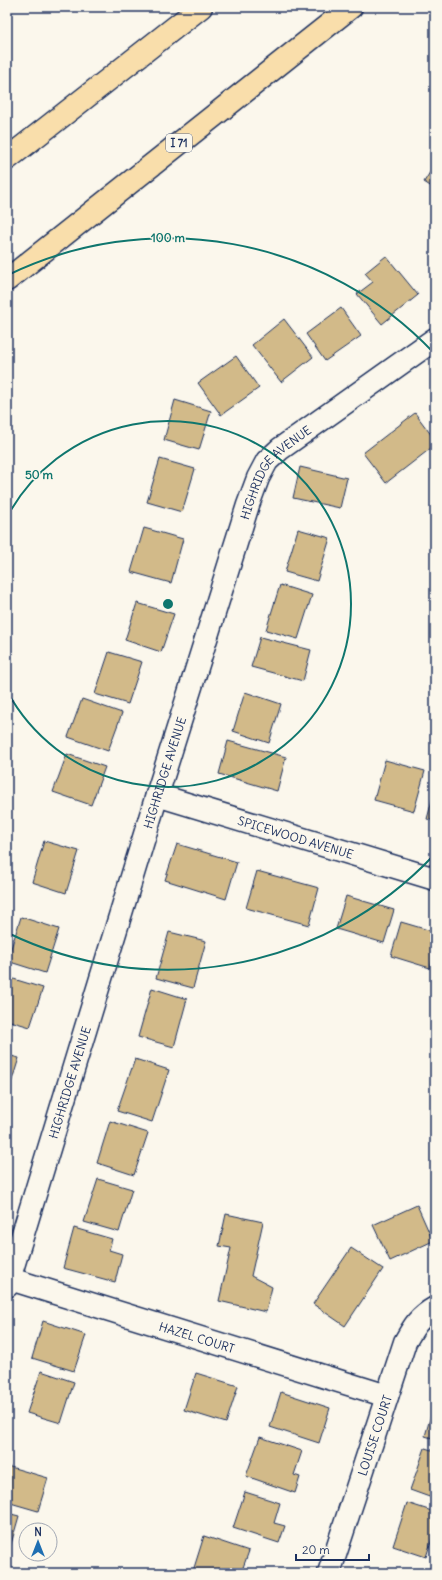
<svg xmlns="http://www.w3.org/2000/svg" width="442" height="1580" font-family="Delius,sans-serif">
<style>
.building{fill:#d2ba89;stroke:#1b2f5e}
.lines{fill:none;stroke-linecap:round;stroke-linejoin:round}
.minor-casing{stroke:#1b2f5e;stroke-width:25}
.highway-casing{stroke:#1b2f5e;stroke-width:25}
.minor{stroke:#fbf7ec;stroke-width:22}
.highway{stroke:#f9deab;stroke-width:22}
.ring{fill:none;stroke:#0f766e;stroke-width:2}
.labels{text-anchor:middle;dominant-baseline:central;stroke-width:3;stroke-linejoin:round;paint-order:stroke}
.shield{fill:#fbf7ec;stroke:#5e6b89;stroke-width:1}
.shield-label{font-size:11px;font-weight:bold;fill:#1b2f5e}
.street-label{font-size:12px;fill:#1b2f5e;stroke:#fbf7ec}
.centre{fill:#0f766e;stroke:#fbf7ec;stroke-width:2}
.ring-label{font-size:12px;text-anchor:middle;font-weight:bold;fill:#0f766e;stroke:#fbf7ec;stroke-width:3;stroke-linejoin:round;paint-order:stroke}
</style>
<rect width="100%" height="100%" fill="#fbf7ec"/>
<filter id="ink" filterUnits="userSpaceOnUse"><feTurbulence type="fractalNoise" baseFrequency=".025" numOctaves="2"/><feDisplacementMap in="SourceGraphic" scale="8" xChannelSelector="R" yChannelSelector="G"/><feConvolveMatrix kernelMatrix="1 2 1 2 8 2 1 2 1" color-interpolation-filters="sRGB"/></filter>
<g filter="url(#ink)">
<!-- building -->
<g class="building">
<path d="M 435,164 L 435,189 L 424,182 Z"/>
<path d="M 386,256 L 418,295 L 382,324 L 357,294 L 373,282 L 365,273 Z"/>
<path d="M 341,308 L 361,336 L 325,361 L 306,334 Z"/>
<path d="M 284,319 L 313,357 L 281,382 L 252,345 Z"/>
<path d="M 236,356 L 259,388 L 221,415 L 198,383 Z"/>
<path d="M 175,400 L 211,411 L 199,450 L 164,440 Z"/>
<path d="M 415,413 L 435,440 L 435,445 L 386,483 L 363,453 Z"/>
<path d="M 160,459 L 195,469 L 182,512 L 147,502 Z"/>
<path d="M 300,467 L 347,478 L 340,508 L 293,498 Z"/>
<path d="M 144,528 L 183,539 L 171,583 L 131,572 Z"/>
<path d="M 298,529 L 330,538 L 317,581 L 285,572 Z"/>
<path d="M 280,585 L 312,595 L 298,639 L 266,630 Z"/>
<path d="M 137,603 L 174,614 L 161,652 L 125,640 Z"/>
<path d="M 260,637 L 311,650 L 303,681 L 251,667 Z"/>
<path d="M 109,652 L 142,662 L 128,704 L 95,694 Z"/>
<path d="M 245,692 L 281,704 L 269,743 L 233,731 Z"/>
<path d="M 82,699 L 122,713 L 108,751 L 68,737 Z"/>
<path d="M 228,741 L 286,757 L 277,791 L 219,774 Z"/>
<path d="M 67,754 L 105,767 L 91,805 L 53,792 Z"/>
<path d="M 385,760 L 425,771 L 414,811 L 374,800 Z"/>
<path d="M 435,789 L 435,821 L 427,819 Z"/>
<path d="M 44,841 L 79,851 L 66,893 L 32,882 Z"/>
<path d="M 177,844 L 237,862 L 226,899 L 165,880 Z"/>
<path d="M 257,871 L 319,888 L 309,925 L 246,908 Z"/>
<path d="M 346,896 L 394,910 L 384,943 L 336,929 Z"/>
<path d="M 21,917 L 59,929 L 45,973 L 7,961 Z"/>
<path d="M 401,922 L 435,932 L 435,952 L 430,968 L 391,956 Z"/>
<path d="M 169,932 L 206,941 L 193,988 L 156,978 Z"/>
<path d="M 7,977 L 43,988 L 30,1027 L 7,1020 Z"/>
<path d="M 152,988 L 187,999 L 174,1047 L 138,1037 Z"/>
<path d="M 7,1055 L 19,1058 L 7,1096 Z"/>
<path d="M 135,1059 L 169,1070 L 152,1122 L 117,1111 Z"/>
<path d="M 110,1121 L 148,1133 L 134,1175 L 97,1163 Z"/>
<path d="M 98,1179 L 132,1189 L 119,1232 L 84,1222 Z"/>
<path d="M 417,1205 L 433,1241 L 390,1261 L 373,1225 Z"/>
<path d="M 226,1214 L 263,1222 L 251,1276 L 272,1287 L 266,1312 L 219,1301 L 231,1248 L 219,1246 Z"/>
<path d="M 74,1228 L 112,1239 L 109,1250 L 122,1254 L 115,1282 L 63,1268 Z"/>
<path d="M 351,1248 L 383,1269 L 345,1326 L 313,1304 Z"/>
<path d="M 43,1321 L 86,1335 L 74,1371 L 32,1358 Z"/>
<path d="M 41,1371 L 74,1382 L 61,1423 L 27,1413 Z"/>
<path d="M 196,1373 L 238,1386 L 226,1423 L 184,1410 Z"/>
<path d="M 281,1392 L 330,1408 L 319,1443 L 270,1427 Z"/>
<path d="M 435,1401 L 435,1439 L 425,1436 Z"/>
<path d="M 260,1437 L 302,1451 L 294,1475 L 300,1477 L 295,1493 L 246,1476 Z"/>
<path d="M 425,1448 L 435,1451 L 435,1499 L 410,1490 Z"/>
<path d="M 7,1466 L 48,1478 L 38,1511 L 7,1502 Z"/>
<path d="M 245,1492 L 280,1503 L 274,1523 L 285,1526 L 279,1543 L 233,1528 Z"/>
<path d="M 407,1503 L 435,1512 L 435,1530 L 426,1557 L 393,1546 Z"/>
<path d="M 7,1513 L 19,1516 L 7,1558 Z"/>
<path d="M 204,1536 L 249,1551 L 241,1573 L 199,1573 L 193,1571 Z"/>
</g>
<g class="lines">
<defs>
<g id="minor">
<path id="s1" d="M 157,795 L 435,879"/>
<path id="s2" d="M 7,1278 L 387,1396"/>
<path id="s3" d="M 7,1286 L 157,795 L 248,505 L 258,478 L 267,461 L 280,449 L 435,339"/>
<path id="s4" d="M 329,1573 L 405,1342 C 414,1326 419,1317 435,1308"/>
</g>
<g id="highway">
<path d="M 7,159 L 201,7"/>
<path d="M 7,280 L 351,7"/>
</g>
</defs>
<!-- minor casing -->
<use href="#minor" class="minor-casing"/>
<!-- highway casing -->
<use href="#highway" class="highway-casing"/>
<!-- minor -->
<use href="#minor" class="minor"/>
<!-- highway -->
<use href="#highway" class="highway"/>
</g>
</g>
<!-- distance rings -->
<g class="ring">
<path d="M7 517A183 183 0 1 1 7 691"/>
<path d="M433 856A366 366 0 0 1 8 933M8 275A366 366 0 0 1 433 352"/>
</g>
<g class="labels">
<!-- shield labels -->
<rect class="shield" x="166" y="134" width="26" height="18" rx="3"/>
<g class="shield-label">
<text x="179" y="143">I 71</text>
</g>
<!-- street labels -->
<g class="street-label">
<text stroke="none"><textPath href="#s3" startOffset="861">HIGHRIDGE AVENUE</textPath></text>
<text stroke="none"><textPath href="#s3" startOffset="537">HIGHRIDGE AVENUE</textPath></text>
<text stroke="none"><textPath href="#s1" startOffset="145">SPICEWOOD AVENUE</textPath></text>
<text stroke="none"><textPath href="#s3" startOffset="213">HIGHRIDGE AVENUE</textPath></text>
<text stroke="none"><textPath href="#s2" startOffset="199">HAZEL COURT</textPath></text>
<text stroke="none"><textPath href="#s4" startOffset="145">LOUISE COURT</textPath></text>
</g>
</g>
<circle cx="168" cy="604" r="6" class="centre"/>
<g class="ring-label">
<text x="168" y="242">100 m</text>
<text x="39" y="479">50 m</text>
</g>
<!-- margin -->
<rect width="442" height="1580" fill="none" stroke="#fbf7ec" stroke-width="24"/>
<rect x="12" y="12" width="418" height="1556" fill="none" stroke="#1b2f5e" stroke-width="1.5" filter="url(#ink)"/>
<!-- north arrow -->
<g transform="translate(38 1542)"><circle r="19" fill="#fbf7ec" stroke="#a1a7b3"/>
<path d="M0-3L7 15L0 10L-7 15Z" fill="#1f6fb2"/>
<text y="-6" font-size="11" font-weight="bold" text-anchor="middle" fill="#1b2f5e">N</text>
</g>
<!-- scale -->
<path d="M296 1554v6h73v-6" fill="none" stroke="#1b2f5e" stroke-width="2"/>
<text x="302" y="1554" font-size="12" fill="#1b2f5e" stroke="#fbf7ec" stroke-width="3" paint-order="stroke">20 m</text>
</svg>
